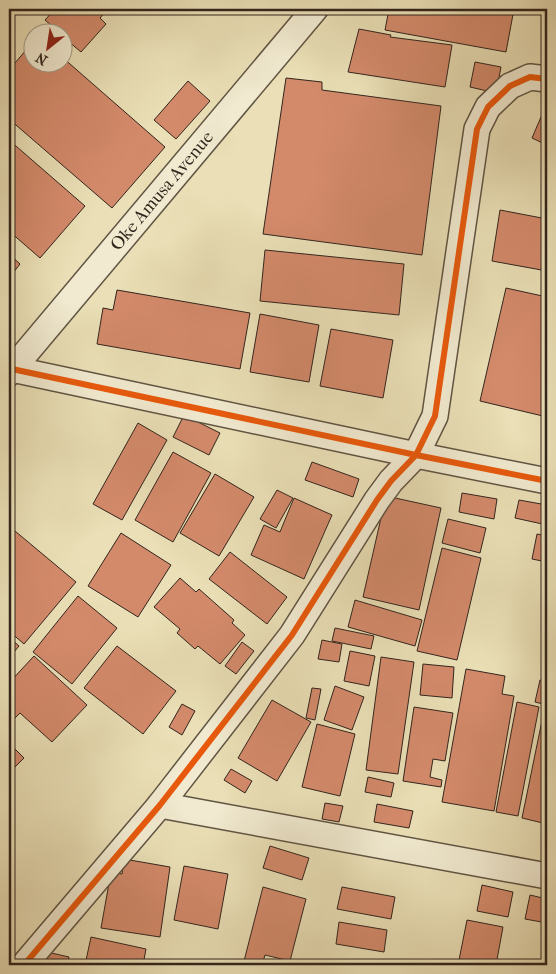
<svg xmlns="http://www.w3.org/2000/svg" width="556" height="974" font-family="'IM FELL French Canon',serif">
<style>
.building{fill:#d38a6b;stroke:#32251d}
.lines{fill:none;stroke-linecap:round;stroke-linejoin:round}
.street-casing{stroke:#605443;stroke-width:28}
.street{stroke:#f1ead0;stroke-width:25}
.cycleway-casing{stroke:#f1ead0;stroke-width:9}
.cycleway{stroke:#e8590c;stroke-width:6}
.labels{text-anchor:middle;dominant-baseline:central;stroke-width:4;stroke-linejoin:round;paint-order:stroke}
.street-label{font-size:18px;fill:#32251d;stroke:#f1ead0}
</style>
<rect width="100%" height="100%" fill="#eadfb6"/>
<filter id="stains"><feTurbulence type="fractalNoise" baseFrequency=".004" numOctaves="4"/><feColorMatrix values="0 0 0 0 .2 0 0 0 0 .09 0 0 0 0 .02 0 0 0 .5 -.17"/></filter>
<radialGradient id="worn" r=".72"><stop offset=".6" stop-color="#630" stop-opacity="0"/><stop offset="1" stop-color="#630" stop-opacity=".3"/></radialGradient>
<!-- building -->
<g class="building">
<path d="M 55,9 L 108,9 L 100,18 L 106,24 L 81,52 L 62,36 L 62,32 L 59,32 L 45,20 Z"/>
<path d="M 389,9 L 514,9 L 506,52 L 385,30 Z"/>
<path d="M 359,29 L 391,35 L 390,37 L 452,45 L 445,87 L 348,72 Z"/>
<path d="M 32,43 L 32,62 L 62,62 L 62,57 L 165,147 L 112,208 L 9,119 L 9,70 Z"/>
<path d="M 475,62 L 501,67 L 496,93 L 470,87 Z"/>
<path d="M 286,78 L 322,82 L 322,90 L 441,106 L 422,255 L 263,234 Z"/>
<path d="M 188,81 L 210,101 L 176,139 L 154,120 Z"/>
<path d="M 547,103 L 547,145 L 532,138 Z"/>
<path d="M 9,140 L 85,206 L 40,258 L 9,231 Z"/>
<path d="M 500,210 L 547,219 L 547,271 L 492,261 Z"/>
<path d="M 265,250 L 404,264 L 399,315 L 260,301 Z"/>
<path d="M 9,254 L 20,264 L 9,278 Z"/>
<path d="M 506,288 L 547,297 L 547,417 L 480,401 Z"/>
<path d="M 117,290 L 250,313 L 240,369 L 97,344 L 103,308 L 113,310 Z"/>
<path d="M 260,314 L 319,325 L 309,382 L 250,372 Z"/>
<path d="M 331,329 L 393,340 L 383,398 L 320,386 Z"/>
<path d="M 184,415 L 220,433 L 209,455 L 173,437 Z"/>
<path d="M 138,423 L 167,440 L 122,520 L 93,504 Z"/>
<path d="M 173,452 L 211,473 L 173,542 L 135,520 Z"/>
<path d="M 312,462 L 359,479 L 353,497 L 305,480 Z"/>
<path d="M 215,474 L 254,497 L 219,556 L 180,533 Z"/>
<path d="M 277,490 L 293,498 L 276,528 L 260,519 Z"/>
<path d="M 462,493 L 497,499 L 494,519 L 459,512 Z"/>
<path d="M 386,496 L 441,508 L 419,610 L 363,597 Z"/>
<path d="M 294,498 L 332,515 L 304,579 L 251,555 L 264,525 L 280,532 Z"/>
<path d="M 519,500 L 547,505 L 547,525 L 515,518 Z"/>
<path d="M 448,519 L 486,528 L 480,553 L 442,543 Z"/>
<path d="M 9,526 L 76,582 L 24,644 L 9,631 Z"/>
<path d="M 121,533 L 171,565 L 138,617 L 88,586 Z"/>
<path d="M 537,534 L 547,536 L 547,562 L 532,559 Z"/>
<path d="M 442,548 L 481,558 L 457,660 L 417,651 Z"/>
<path d="M 230,552 L 287,597 L 267,624 L 209,579 Z"/>
<path d="M 180,578 L 196,592 L 199,589 L 234,620 L 232,623 L 245,635 L 220,664 L 198,646 L 195,649 L 177,633 L 180,629 L 154,607 Z"/>
<path d="M 78,596 L 117,628 L 72,684 L 33,652 Z"/>
<path d="M 355,600 L 422,620 L 415,646 L 348,627 Z"/>
<path d="M 335,628 L 374,636 L 371,649 L 332,641 Z"/>
<path d="M 9,637 L 19,646 L 9,658 Z"/>
<path d="M 322,640 L 342,644 L 339,662 L 318,659 Z"/>
<path d="M 242,642 L 254,651 L 236,674 L 225,666 Z"/>
<path d="M 117,646 L 176,691 L 143,734 L 84,688 Z"/>
<path d="M 350,651 L 375,656 L 369,686 L 344,681 Z"/>
<path d="M 34,656 L 87,705 L 52,742 L 20,713 L 12,721 L 9,718 L 9,683 Z"/>
<path d="M 381,657 L 414,662 L 398,774 L 366,770 Z"/>
<path d="M 423,664 L 454,667 L 452,698 L 420,695 Z"/>
<path d="M 466,669 L 505,676 L 502,694 L 514,696 L 494,811 L 442,802 Z"/>
<path d="M 540,680 L 547,681 L 547,705 L 535,702 Z"/>
<path d="M 335,686 L 364,697 L 352,730 L 324,720 Z"/>
<path d="M 312,688 L 321,689 L 315,720 L 306,718 Z"/>
<path d="M 272,700 L 311,722 L 277,781 L 238,758 Z"/>
<path d="M 517,702 L 539,707 L 518,816 L 496,812 Z"/>
<path d="M 182,704 L 195,711 L 182,735 L 169,727 Z"/>
<path d="M 545,706 L 547,707 L 547,824 L 522,818 Z"/>
<path d="M 414,707 L 453,713 L 445,761 L 433,759 L 430,777 L 442,780 L 441,787 L 403,781 Z"/>
<path d="M 317,724 L 355,734 L 340,796 L 302,787 Z"/>
<path d="M 9,743 L 24,758 L 9,773 Z"/>
<path d="M 231,769 L 252,781 L 245,793 L 224,780 Z"/>
<path d="M 368,777 L 394,783 L 391,797 L 365,792 Z"/>
<path d="M 325,803 L 343,806 L 339,822 L 322,819 Z"/>
<path d="M 377,804 L 413,811 L 409,828 L 374,822 Z"/>
<path d="M 270,846 L 309,858 L 302,880 L 263,868 Z"/>
<path d="M 124,859 L 170,867 L 160,937 L 101,928 L 111,872 L 122,874 Z"/>
<path d="M 184,866 L 228,874 L 218,929 L 174,920 Z"/>
<path d="M 482,885 L 513,892 L 508,917 L 477,911 Z"/>
<path d="M 263,887 L 306,899 L 290,961 L 265,955 L 262,965 L 243,965 Z"/>
<path d="M 342,887 L 395,897 L 391,919 L 337,909 Z"/>
<path d="M 530,895 L 547,899 L 547,923 L 525,919 Z"/>
<path d="M 467,920 L 503,927 L 496,965 L 458,965 Z"/>
<path d="M 339,922 L 387,930 L 384,952 L 336,944 Z"/>
<path d="M 91,937 L 146,949 L 143,965 L 85,965 Z"/>
<path d="M 47,952 L 69,957 L 67,965 L 45,965 Z"/>
<path d="M 356,960 L 385,965 L 355,965 Z"/>
</g>
<g class="lines">
<defs>
<g id="street">
<path d="M 12,369 L 416,455 L 547,481"/>
<path d="M 9,373 L 315,9"/>
<path d="M 160,805 L 547,876"/>
<path d="M 24,965 L 160,805 L 292,635 L 377,500 L 391,481 L 416,455 L 435,416 L 477,129 L 488,107 L 510,86 L 530,77 L 547,79"/>
</g>
</defs>
<!-- street casing -->
<use href="#street" class="street-casing"/>
<!-- street -->
<use href="#street" class="street"/>
<defs>
<g id="cycleway">
<path d="M 12,369 L 416,455 L 547,481"/>
<path d="M 24,965 L 160,805 L 292,635 L 377,500 L 391,481 L 416,455 L 435,416 L 477,129 L 488,107 L 510,86 L 530,77 L 547,79"/>
</g>
</defs>
<!-- cycleway casing -->
<use href="#cycleway" class="cycleway-casing"/>
<!-- cycleway -->
<use href="#cycleway" class="cycleway"/>
</g>
<g class="labels">
<!-- street labels -->
<g class="street-label">
<text transform="translate(162 191) rotate(-50)">Oke Amusa Avenue</text>
</g>
</g>
<!-- margin -->
<rect width="556" height="974" fill="none" stroke="#eadfb6" stroke-width="30"/>
<rect x="10" y="10" width="536" height="954" fill="none" stroke="#32251d" stroke-width="2.5"/>
<rect x="15" y="15" width="526" height="944" fill="none" stroke="#32251d"/>
<!-- north arrow -->
<g transform="translate(48 48) rotate(210)"><circle r="24" fill="#f1ead0" stroke="#a59b88"/>
<path d="M0-4L9 19L0 12L-9 19Z" fill="#8f2418"/>
<text y="-8" font-size="14" font-weight="bold" text-anchor="middle" fill="#32251d">N</text>
</g>
<rect width="100%" height="100%" filter="url(#stains)"/>
<rect width="100%" height="100%" fill="url(#worn)"/>
</svg>
